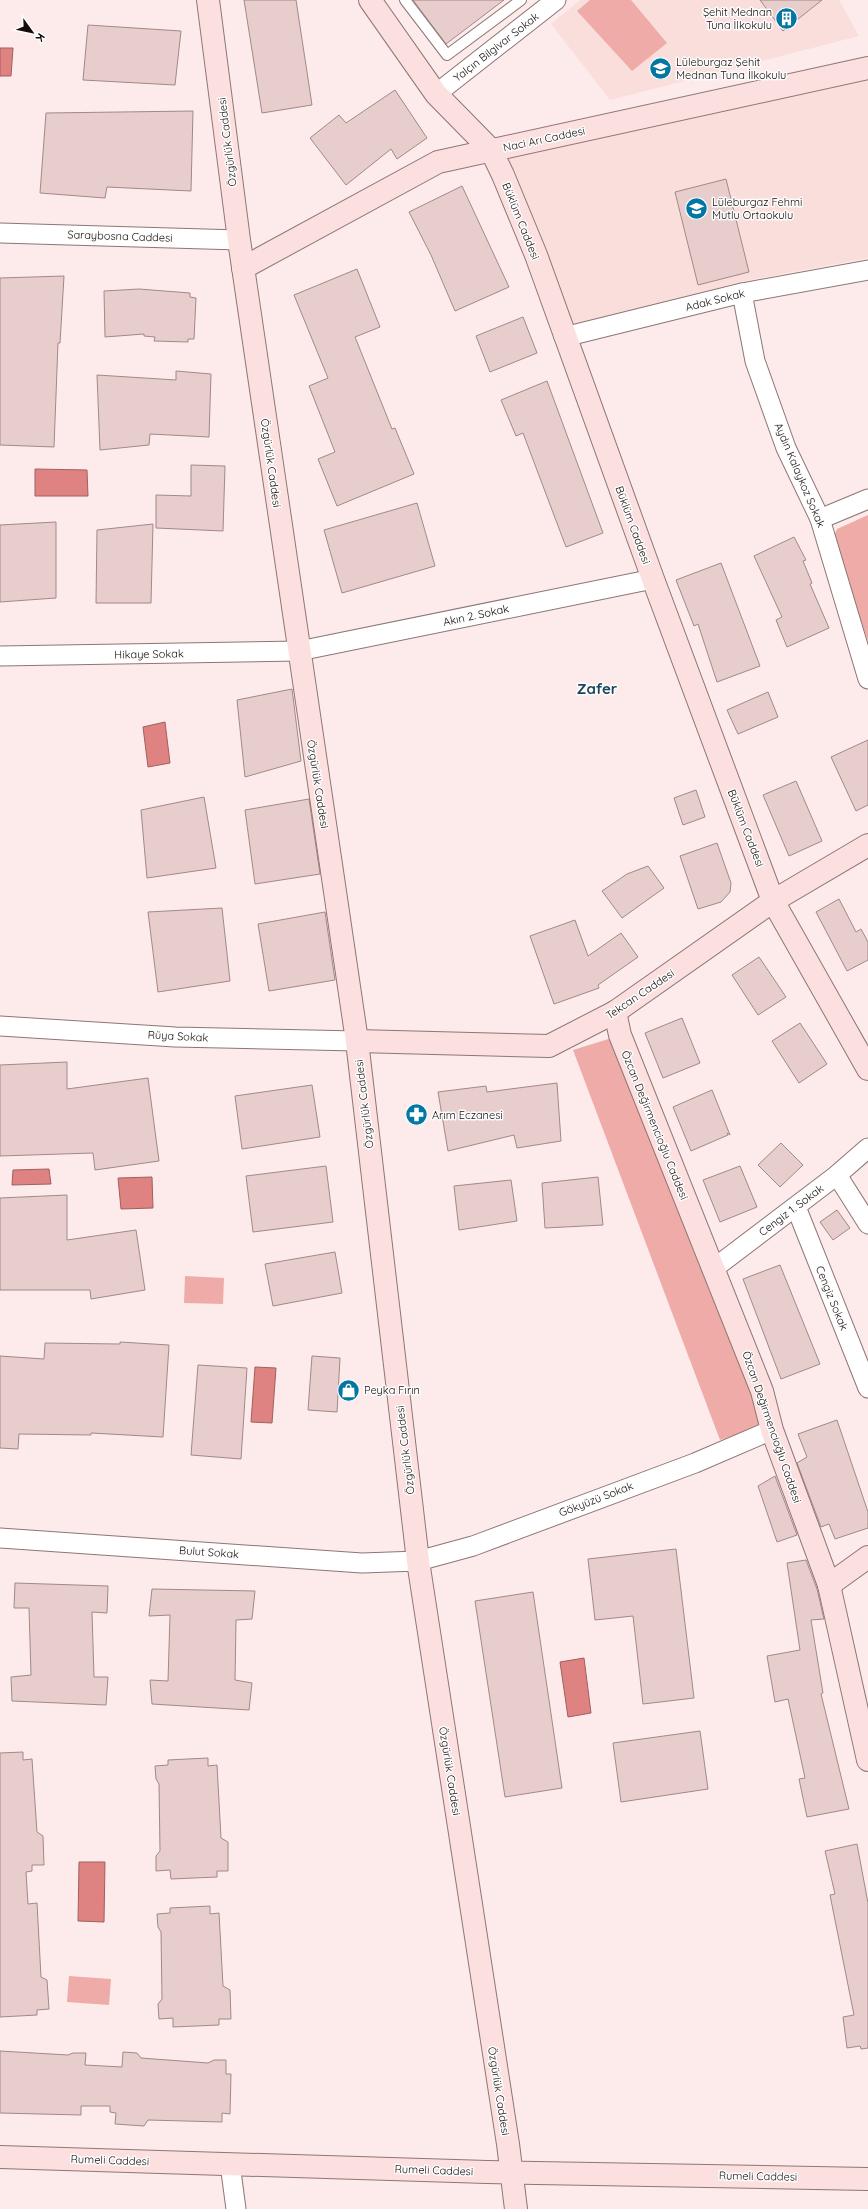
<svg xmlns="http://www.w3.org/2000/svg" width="868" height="2209" font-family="Quicksand,sans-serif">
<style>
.built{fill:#fadedc}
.green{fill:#efaba8}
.water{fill:#de8381;stroke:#a15f5e}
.building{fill:#e7cdcb;stroke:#a28988}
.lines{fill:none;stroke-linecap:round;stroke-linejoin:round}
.lane-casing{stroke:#8d7674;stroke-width:12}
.street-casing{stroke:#8d7674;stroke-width:21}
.secondary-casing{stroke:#8d7674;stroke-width:24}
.lane{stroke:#fff;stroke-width:10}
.street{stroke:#fff;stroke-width:19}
.secondary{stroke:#fce0e0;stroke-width:22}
.labels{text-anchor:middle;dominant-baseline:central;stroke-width:3;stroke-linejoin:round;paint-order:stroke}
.poi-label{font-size:11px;fill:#140c0b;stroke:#fdfdfd;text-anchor:start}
.street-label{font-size:11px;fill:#140c0b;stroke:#fdfdfd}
.district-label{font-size:15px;font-weight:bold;fill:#1a475c;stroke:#fdfdfd}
</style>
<rect width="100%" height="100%" fill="#fcebea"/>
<!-- built -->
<g class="built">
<path d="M 580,0 L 839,0 L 859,36 L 610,100 L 551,24 Z"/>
<path d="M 868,78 L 868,258 L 744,281 L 572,327 L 508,158 Z"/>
</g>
<!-- green -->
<g class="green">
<path d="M 590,0 L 631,0 L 667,43 L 632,71 L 577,11 Z"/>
<path d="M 868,515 L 868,641 L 832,540 L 837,529 Z"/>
<path d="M 615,1037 L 764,1426 L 720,1440 L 573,1050 Z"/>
<path d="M 185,1276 L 224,1278 L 223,1304 L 184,1303 Z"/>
<path d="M 69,1976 L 111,1979 L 109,2005 L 67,2002 Z"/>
</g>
<!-- water -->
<g class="water">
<path d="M 0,48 L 13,48 L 11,76 L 0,76 Z"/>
<path d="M 35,469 L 87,470 L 88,496 L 35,496 Z"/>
<path d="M 165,722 L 170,763 L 148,767 L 143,727 Z"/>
<path d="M 49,1169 L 51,1184 L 12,1185 L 13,1170 Z"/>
<path d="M 152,1177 L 153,1208 L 121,1209 L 118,1178 Z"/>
<path d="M 255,1367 L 276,1368 L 272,1423 L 251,1422 Z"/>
<path d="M 584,1658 L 591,1713 L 568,1717 L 560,1662 Z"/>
<path d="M 79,1862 L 105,1862 L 104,1922 L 78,1921 Z"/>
</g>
<!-- building -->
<g class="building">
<path d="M 244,0 L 296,0 L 312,105 L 262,113 Z"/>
<path d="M 413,0 L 504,0 L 446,44 Z"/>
<path d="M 760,0 L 822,0 L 783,31 Z"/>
<path d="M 88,25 L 181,31 L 175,85 L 83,80 Z"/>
<path d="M 395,90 L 427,138 L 397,159 L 391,149 L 346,185 L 310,138 L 339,115 L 346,123 Z"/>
<path d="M 193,111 L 191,191 L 107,187 L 105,198 L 40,193 L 46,113 Z"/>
<path d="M 726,179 L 749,272 L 698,285 L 675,192 Z"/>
<path d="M 462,186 L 509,287 L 455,311 L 431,255 L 409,212 Z"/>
<path d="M 357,269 L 380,327 L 355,337 L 392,429 L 395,428 L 414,474 L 337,506 L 318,459 L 335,452 L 309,386 L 328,378 L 294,295 Z"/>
<path d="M 64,276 L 60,343 L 58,343 L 54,447 L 0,445 L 0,278 Z"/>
<path d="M 139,289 L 190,293 L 190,297 L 196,298 L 194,339 L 188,339 L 188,342 L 154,341 L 155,337 L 144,336 L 144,334 L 105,337 L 104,291 Z"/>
<path d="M 523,317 L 537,353 L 490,372 L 476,336 Z"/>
<path d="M 176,371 L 211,374 L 209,437 L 150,434 L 149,445 L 100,450 L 97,375 L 176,380 Z"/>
<path d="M 547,381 L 603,533 L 566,547 L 523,433 L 516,436 L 501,400 Z"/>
<path d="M 191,465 L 225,466 L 223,531 L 156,528 L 156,495 L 191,496 Z"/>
<path d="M 417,503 L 435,566 L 342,593 L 324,530 Z"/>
<path d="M 56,522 L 56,598 L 0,602 L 0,525 Z"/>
<path d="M 153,524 L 151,603 L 96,603 L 97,530 Z"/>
<path d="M 794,537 L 806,560 L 803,561 L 812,583 L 810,584 L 829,628 L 787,647 L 776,620 L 782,617 L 754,556 Z"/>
<path d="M 721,563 L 760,666 L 717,682 L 698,624 L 694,626 L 676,580 Z"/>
<path d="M 292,689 L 301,761 L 245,777 L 237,700 Z"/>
<path d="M 768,692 L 778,717 L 738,734 L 727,710 Z"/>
<path d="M 868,740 L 868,805 L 856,811 L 831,757 Z"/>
<path d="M 796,781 L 822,841 L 789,856 L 763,795 Z"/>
<path d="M 696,790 L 705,817 L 683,825 L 674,798 Z"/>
<path d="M 204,797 L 216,868 L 147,878 L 141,810 Z"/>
<path d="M 309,799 L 320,874 L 255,884 L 245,810 Z"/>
<path d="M 717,843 L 731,883 L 730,892 L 721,902 L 698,909 L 680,856 Z"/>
<path d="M 648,866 L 664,888 L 622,918 L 602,891 L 627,874 Z"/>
<path d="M 839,899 L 856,932 L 861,929 L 868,942 L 868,960 L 847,971 L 816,912 Z"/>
<path d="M 222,908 L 230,981 L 158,992 L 148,912 Z"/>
<path d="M 325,912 L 335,980 L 269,991 L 258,924 Z"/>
<path d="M 575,920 L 588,956 L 621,933 L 638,957 L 598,985 L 599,988 L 554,1004 L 530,936 Z"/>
<path d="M 759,957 L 786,997 L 758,1015 L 732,975 Z"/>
<path d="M 682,1018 L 700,1063 L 663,1078 L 645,1033 Z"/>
<path d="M 800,1023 L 827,1064 L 799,1083 L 772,1041 Z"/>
<path d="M 67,1062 L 67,1089 L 148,1078 L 159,1161 L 95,1170 L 93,1153 L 0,1156 L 0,1065 Z"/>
<path d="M 557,1083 L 561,1141 L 517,1148 L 514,1135 L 448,1151 L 438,1092 L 486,1086 L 487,1092 Z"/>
<path d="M 312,1085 L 320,1137 L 242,1149 L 235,1096 Z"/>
<path d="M 712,1090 L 730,1135 L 727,1133 L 728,1135 L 691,1151 L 673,1107 Z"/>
<path d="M 781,1143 L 803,1165 L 780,1187 L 758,1165 Z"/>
<path d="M 326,1166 L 333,1222 L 253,1232 L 246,1176 Z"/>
<path d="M 740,1166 L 757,1207 L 720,1222 L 703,1180 Z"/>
<path d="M 598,1177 L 603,1225 L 545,1228 L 542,1183 Z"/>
<path d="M 511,1180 L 517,1221 L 459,1230 L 454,1186 Z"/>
<path d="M 67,1195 L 67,1240 L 136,1230 L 145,1290 L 91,1299 L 90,1290 L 0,1290 L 0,1198 Z"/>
<path d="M 837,1210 L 850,1228 L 833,1240 L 820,1222 Z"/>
<path d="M 335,1252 L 342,1293 L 273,1306 L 265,1264 Z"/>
<path d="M 780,1265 L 820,1364 L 781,1379 L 743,1279 Z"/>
<path d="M 120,1342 L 169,1345 L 163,1437 L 91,1433 L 91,1435 L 19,1434 L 18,1449 L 0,1448 L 0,1356 L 44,1359 L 45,1343 L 120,1344 Z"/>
<path d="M 312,1356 L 340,1358 L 337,1412 L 308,1410 Z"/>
<path d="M 198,1365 L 247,1368 L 241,1459 L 191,1455 Z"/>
<path d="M 837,1420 L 868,1512 L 868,1528 L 835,1539 L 829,1524 L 821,1527 L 797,1463 L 807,1457 L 798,1434 Z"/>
<path d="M 775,1476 L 797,1535 L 777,1542 L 758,1486 Z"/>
<path d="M 676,1549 L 694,1698 L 643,1704 L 633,1616 L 595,1620 L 588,1559 Z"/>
<path d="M 806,1560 L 817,1589 L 824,1619 L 811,1620 L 823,1693 L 821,1694 L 849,1809 L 807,1817 L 799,1779 L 805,1778 L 788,1699 L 775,1702 L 767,1656 L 800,1650 L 787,1563 Z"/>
<path d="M 15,1583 L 108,1586 L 107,1613 L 92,1612 L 94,1677 L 108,1677 L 106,1705 L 12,1701 L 11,1677 L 31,1675 L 29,1608 L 14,1608 Z"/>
<path d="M 152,1589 L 255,1591 L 252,1619 L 236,1620 L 235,1680 L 252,1683 L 249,1710 L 152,1704 L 150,1680 L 168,1681 L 170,1615 L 149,1616 Z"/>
<path d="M 533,1592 L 562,1788 L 505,1797 L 475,1601 Z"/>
<path d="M 700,1731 L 708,1789 L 621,1802 L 613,1743 Z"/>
<path d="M 23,1752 L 23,1760 L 32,1759 L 37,1832 L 43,1836 L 44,1865 L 32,1865 L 32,1871 L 26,1872 L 28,1904 L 37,1903 L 41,1977 L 47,1980 L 49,2009 L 37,2010 L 37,2015 L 0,2017 L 0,1753 Z"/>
<path d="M 208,1758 L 208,1766 L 217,1765 L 221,1838 L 228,1842 L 228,1871 L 217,1871 L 217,1877 L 171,1879 L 170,1870 L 156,1871 L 156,1856 L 160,1851 L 159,1784 L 156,1779 L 155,1766 L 168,1765 L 168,1760 Z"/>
<path d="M 857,1844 L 868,1903 L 868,2048 L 861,2049 L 860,2046 L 847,2048 L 843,2017 L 854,2015 L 830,1895 L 835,1894 L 825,1851 Z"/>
<path d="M 210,1906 L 210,1914 L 219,1913 L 223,1986 L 230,1990 L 231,2019 L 219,2019 L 219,2025 L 173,2027 L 173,2018 L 159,2019 L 158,2004 L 162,1999 L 161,1932 L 158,1927 L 157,1914 L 170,1913 L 170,1908 Z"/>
<path d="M 0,2051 L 68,2055 L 73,2053 L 86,2053 L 85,2065 L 122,2067 L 123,2052 L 137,2053 L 141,2058 L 208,2063 L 214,2060 L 226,2060 L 226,2074 L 231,2074 L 230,2114 L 222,2113 L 222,2122 L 148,2120 L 144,2126 L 115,2124 L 116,2113 L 110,2112 L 110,2106 L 81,2106 L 81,2115 L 0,2113 Z"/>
</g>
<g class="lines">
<defs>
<path id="lane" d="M 405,0 L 447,55 L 521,0"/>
<g id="street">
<path d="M 436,94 L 556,0"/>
<path d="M 0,233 L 239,240"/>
<path d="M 742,293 L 755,361 L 786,448 L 820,519 L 868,679"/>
<path d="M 564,337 L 742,293 L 868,270"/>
<path d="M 820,519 L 868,499"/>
<path d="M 0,656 L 299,651 L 653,579"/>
<path d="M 0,1026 L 175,1037 L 357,1041"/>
<path d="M 837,1175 L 868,1224"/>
<path d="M 796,1207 L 868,1388"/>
<path d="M 713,1269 L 837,1175 L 868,1148"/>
<path d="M 0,1538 L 362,1563 L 418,1561 L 473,1546 L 695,1463 L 772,1430"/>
<path d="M 230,2164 L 236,2209"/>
</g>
<g id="secondary">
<path d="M 208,0 L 239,240 L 357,1041 L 418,1561 L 508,2144 L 516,2209"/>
<path d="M 370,0 L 436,94 L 491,150 L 503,175 L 536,255 L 653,579 L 773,901 L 868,1069"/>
<path d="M 243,268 L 438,162 L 868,68"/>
<path d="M 615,1012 L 620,1035 L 762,1391 L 772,1430 L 829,1585 L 868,1760"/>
<path d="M 357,1041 L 549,1046 L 615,1012 L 773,901 L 868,845"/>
<path d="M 829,1585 L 868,1557"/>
<path d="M 0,2157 L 487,2172 L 868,2179"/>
</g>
</defs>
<!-- lane casing -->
<use href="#lane" class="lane-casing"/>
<!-- street casing -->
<use href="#street" class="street-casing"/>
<!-- secondary casing -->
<use href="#secondary" class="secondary-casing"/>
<!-- lane -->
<use href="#lane" class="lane"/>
<!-- street -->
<use href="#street" class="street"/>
<!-- secondary -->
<use href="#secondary" class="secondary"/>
</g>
<!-- icons -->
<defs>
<symbol id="building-disc" viewBox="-11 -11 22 22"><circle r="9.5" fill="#0377a1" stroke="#fdfdfd"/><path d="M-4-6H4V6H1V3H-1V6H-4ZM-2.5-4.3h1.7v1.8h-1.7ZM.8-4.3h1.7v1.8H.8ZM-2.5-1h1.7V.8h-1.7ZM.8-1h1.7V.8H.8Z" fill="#fff"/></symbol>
<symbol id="school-disc" viewBox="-11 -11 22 22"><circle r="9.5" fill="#0377a1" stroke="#fdfdfd"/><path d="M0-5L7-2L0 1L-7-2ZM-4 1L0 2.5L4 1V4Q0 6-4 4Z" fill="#fff"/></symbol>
<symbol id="pharmacy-disc" viewBox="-11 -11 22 22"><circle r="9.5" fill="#0377a1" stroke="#fdfdfd"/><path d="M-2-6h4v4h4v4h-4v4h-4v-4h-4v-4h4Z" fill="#fff"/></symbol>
<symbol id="shop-disc" viewBox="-11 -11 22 22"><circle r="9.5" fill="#0377a1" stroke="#fdfdfd"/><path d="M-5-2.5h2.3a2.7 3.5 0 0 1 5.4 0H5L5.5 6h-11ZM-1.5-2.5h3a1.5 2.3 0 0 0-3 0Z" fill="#fff"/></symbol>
</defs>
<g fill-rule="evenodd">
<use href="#building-disc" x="774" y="6" width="25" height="25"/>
<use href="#school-disc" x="648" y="56" width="25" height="25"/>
<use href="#school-disc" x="684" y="196" width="25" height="25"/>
<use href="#pharmacy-disc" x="404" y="1102" width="25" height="25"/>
<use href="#shop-disc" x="336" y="1378" width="25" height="25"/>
</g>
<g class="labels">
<!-- poi labels -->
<g class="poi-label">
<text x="772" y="12" text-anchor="end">Şehit Mednan<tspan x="772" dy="13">Tuna İlkokulu</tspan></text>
<text x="676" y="62">Lüleburgaz Şehit<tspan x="676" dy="13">Mednan Tuna İlkokulu</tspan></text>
<text x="712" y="202">Lüleburgaz Fehmi<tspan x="712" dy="13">Mutlu Ortaokulu</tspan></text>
<text x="432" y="1115">Arım Eczanesi</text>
<text x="364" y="1390">Peyka Fırın</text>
</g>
<!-- street labels -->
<g class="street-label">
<text transform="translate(496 47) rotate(-38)">Yalçın Bilgivar Sokak</text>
<text transform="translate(544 139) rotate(-12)">Naci Arı Caddesi</text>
<text transform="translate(227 142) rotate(-97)">Özgürlük Caddesi</text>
<text transform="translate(521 221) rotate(68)">Büklüm Caddesi</text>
<text transform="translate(120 236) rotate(2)">Saraybosna Caddesi</text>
<text transform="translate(715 300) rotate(-14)">Adak Sokak</text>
<text transform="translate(271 463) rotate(82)">Özgürlük Caddesi</text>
<text transform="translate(800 475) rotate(67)">Aydın Kalaykoz Sokak</text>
<text transform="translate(633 525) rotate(70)">Büklüm Caddesi</text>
<text transform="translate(476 615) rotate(-12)">Akın 2. Sokak</text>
<text transform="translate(149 654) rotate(-1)">Hikaye Sokak</text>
<text transform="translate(318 784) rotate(81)">Özgürlük Caddesi</text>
<text transform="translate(746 828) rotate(69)">Büklüm Caddesi</text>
<text transform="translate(640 994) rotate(-34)">Tekcan Caddesi</text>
<text transform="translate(178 1036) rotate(3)">Rüya Sokak</text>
<text transform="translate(364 1104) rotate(-97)">Özgürlük Caddesi</text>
<text transform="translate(655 1125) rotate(68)">Özcan Değirmencioğlu Caddesi</text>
<text transform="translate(791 1210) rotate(-37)">Cengiz 1. Sokak</text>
<text transform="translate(832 1298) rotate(68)">Cengiz Sokak</text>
<text transform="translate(772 1427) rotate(71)">Özcan Değirmencioğlu Caddesi</text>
<text transform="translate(405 1450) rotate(-97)">Özgürlük Caddesi</text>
<text transform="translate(596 1499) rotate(-21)">Gökyüzü Sokak</text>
<text transform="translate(209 1552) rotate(4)">Bulut Sokak</text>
<text transform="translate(450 1771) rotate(81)">Özgürlük Caddesi</text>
<text transform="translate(499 2091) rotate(81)">Özgürlük Caddesi</text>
<text transform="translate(110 2160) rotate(2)">Rumeli Caddesi</text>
<text transform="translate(434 2170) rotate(2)">Rumeli Caddesi</text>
<text transform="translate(758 2176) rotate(1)">Rumeli Caddesi</text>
</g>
<!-- district labels -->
<g class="district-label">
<text x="597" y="688">Zafer</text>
</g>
</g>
<!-- north arrow -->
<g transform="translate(32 32) rotate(123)" stroke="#fdfdfd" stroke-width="3" paint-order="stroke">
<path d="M0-3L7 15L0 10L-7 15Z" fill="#140c0b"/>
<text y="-6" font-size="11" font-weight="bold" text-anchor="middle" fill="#140c0b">K</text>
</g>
</svg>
